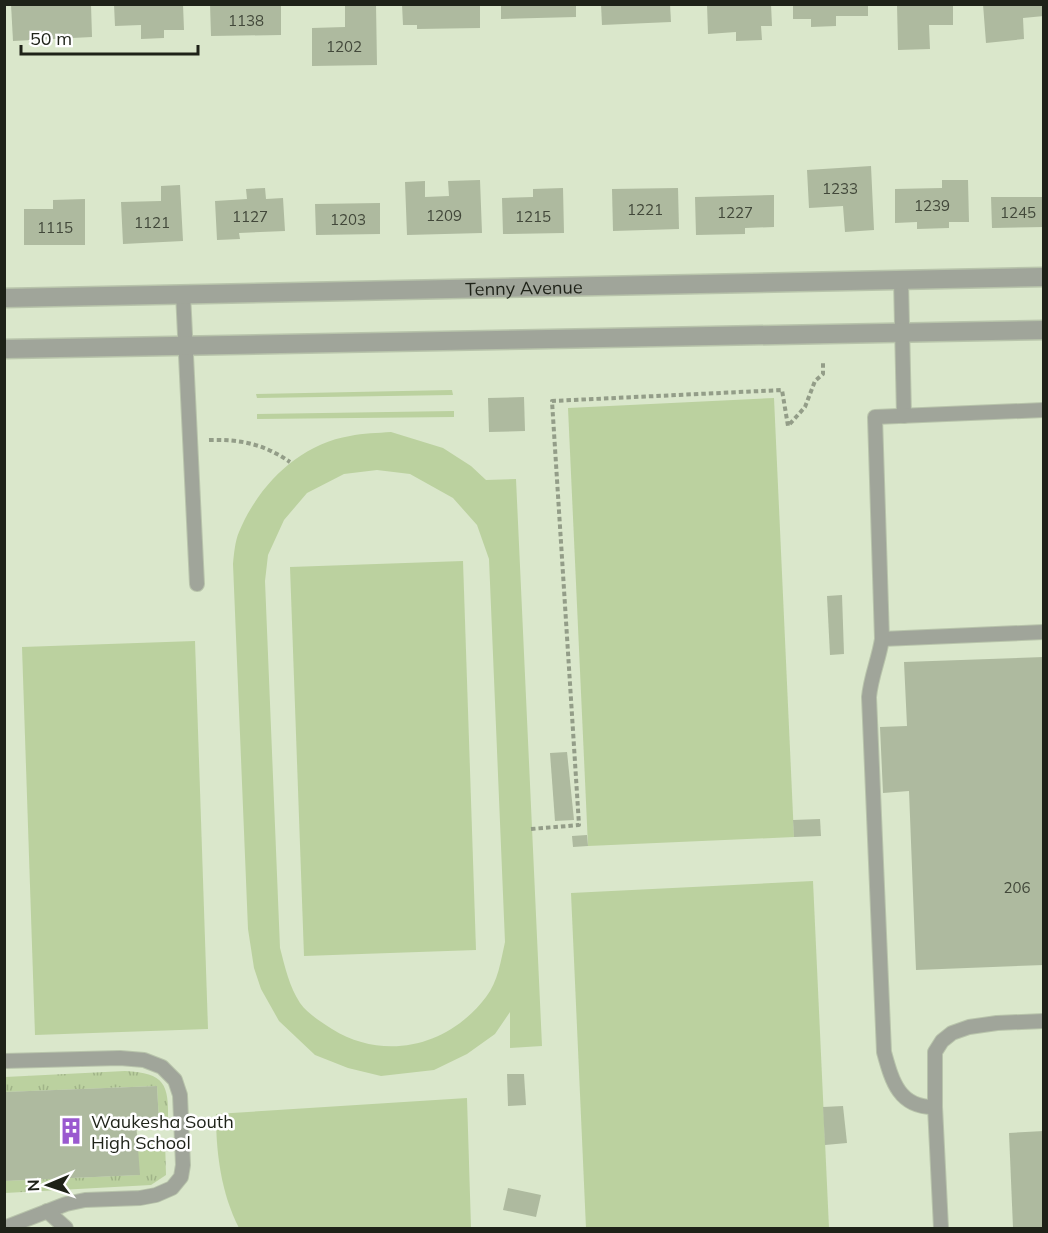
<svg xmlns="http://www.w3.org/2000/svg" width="1048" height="1233" font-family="Mulish,sans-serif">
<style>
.grass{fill:url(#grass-tufts)}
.garden{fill:#bbd19f;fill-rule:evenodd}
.building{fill:#aeba9f}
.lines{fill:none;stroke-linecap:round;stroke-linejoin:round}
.service-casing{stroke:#b8c4ab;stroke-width:16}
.tertiary-casing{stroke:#b8c4ab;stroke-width:21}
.path{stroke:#939d88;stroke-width:4;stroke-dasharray:4.5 3;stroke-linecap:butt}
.service{stroke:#a0a59a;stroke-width:14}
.tertiary{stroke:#a0a59a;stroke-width:18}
.labels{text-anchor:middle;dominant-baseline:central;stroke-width:5;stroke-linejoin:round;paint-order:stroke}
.number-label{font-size:15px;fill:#42483a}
.street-label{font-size:18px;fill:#1e2218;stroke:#fff}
.poi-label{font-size:18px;fill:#1e2218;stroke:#fff;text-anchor:start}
</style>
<defs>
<pattern id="grass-tufts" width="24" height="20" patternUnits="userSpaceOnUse" patternTransform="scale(1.5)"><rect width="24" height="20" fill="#bbd19f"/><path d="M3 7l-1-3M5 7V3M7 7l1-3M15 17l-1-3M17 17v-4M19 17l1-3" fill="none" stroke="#a0b388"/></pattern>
</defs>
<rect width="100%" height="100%" fill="#dae7cb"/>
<!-- grass -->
<g class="grass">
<path d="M 125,1071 C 165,1073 169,1084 168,1122 L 159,1122 L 157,1086 L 5,1092 L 5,1077 Z"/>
<path d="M 165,1139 L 166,1175 L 151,1185 L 5,1193 L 4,1181 L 139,1175 L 137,1140 Z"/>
</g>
<!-- garden -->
<g class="garden">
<path d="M 452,390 L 453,395 L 257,398 L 256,394 Z"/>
<path d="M 774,398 L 794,837 L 588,846 L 568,408 Z"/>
<path d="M 454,411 L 454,417 L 257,419 L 257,414 Z"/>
<path d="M 391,432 L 443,448 L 471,466 L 486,480 L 516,479 L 542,1046 L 510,1048 L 510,1012 L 495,1034 L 467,1054 L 434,1070 L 381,1076 L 348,1068 L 315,1055 L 279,1021 L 261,989 L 254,968 L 248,929 L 233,564 C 234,554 235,541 239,532 C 258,486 299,444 350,436 C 363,433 378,433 391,432 ZM 377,470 L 410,474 L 453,498 L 477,525 L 489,559 L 505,942 C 501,960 498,982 486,997 C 449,1046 385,1062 332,1029 C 321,1022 308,1014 300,1003 C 289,986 285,967 280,948 L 265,581 L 268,555 L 284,520 L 307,493 L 344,474 Z"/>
<path d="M 463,561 L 476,950 L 304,956 L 290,567 Z"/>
<path d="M 195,641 L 208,1029 L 35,1035 L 22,647 Z"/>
<path d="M 813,881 L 829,1228 L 586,1228 L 571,893 Z"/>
<path d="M 467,1098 L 471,1228 L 239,1228 C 221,1193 216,1153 216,1114 Z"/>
</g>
<!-- building -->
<g class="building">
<path d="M 11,4 L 91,4 L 92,37 L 13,41 Z"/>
<path d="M 114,4 L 183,4 L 184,30 L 164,30 L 164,38 L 141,39 L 141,25 L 115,26 Z"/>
<path d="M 210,4 L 281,4 L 281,35 L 211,36 Z"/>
<path d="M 345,4 L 376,4 L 377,65 L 312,66 L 312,28 L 345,27 Z"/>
<path d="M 402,4 L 480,4 L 480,28 L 417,29 L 417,25 L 403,25 Z"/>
<path d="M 501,4 L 576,4 L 576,17 L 501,19 Z"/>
<path d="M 601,4 L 670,4 L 671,22 L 602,25 Z"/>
<path d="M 707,4 L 771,4 L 772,26 L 761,26 L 762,40 L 736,41 L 736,32 L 708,34 Z"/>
<path d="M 793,4 L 868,4 L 868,16 L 836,16 L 836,26 L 811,27 L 811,19 L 793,19 Z"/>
<path d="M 897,4 L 953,4 L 953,25 L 929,25 L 930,49 L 898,50 Z"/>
<path d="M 983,4 L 1044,4 L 1044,16 L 1023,18 L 1024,39 L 986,43 Z"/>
<path d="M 871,166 L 874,230 L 845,232 L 843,206 L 809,208 L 807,170 Z"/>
<path d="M 480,180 L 482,233 L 407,235 L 405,182 L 425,181 L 425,197 L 449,196 L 448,181 Z"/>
<path d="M 942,180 L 968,180 L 969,222 L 949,222 L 949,228 L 917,229 L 917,222 L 895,223 L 895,189 L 942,188 Z"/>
<path d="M 180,185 L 183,241 L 123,244 L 121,202 L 161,201 L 161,186 Z"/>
<path d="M 265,188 L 266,199 L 283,198 L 285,231 L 239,233 L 240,239 L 217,240 L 215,201 L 247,199 L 246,189 Z"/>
<path d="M 563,188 L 564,233 L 503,234 L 502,198 L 533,197 L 533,189 Z"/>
<path d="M 678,188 L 679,229 L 613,231 L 612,189 Z"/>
<path d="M 774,195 L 774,227 L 745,228 L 745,234 L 696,235 L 695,197 Z"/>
<path d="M 991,197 L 1044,197 L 1044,227 L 992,228 Z"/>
<path d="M 85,199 L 85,245 L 24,245 L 24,209 L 53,209 L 53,200 Z"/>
<path d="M 380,203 L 380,234 L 316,235 L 315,204 Z"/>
<path d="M 524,397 L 525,431 L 489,432 L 488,398 Z"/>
<path d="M 842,595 L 844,654 L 830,655 L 827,596 Z"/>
<path d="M 1044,657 L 1044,965 L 916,970 L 909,791 L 883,793 L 880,727 L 907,726 L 904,662 Z"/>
<path d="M 567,752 L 574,820 L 555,821 L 550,753 Z"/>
<path d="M 820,819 L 821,836 L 794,837 L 793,820 Z"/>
<path d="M 587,835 L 588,846 L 573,847 L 572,836 Z"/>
<path d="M 507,1074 L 524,1074 L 526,1105 L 508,1106 Z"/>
<path d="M 157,1086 L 159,1122 L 136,1122 L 140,1175 L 4,1181 L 4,1092 Z"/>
<path d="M 843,1106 L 847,1143 L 825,1145 L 823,1107 Z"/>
<path d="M 1044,1131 L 1044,1228 L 1013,1228 L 1009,1133 Z"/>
<path d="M 508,1188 L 541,1195 L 536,1217 L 503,1210 Z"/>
</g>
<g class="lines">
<defs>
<g id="service">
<path d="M 901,280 L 904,416"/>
<path d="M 183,293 L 197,584"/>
<path d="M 882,639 L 1044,632"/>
<path d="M 4,1061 L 120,1058 L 144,1060 L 162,1067 L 175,1080 L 180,1095 L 183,1165 L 181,1177 L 172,1188 L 156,1195 L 140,1198 L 85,1200 L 66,1204 L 4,1228"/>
<path d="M 935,1107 C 899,1108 892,1081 884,1052 L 869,697 C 871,676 879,659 882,639 L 875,417 L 1044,410"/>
<path d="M 47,1211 L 66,1228"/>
<path d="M 941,1228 L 935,1107 L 935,1052 L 942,1041 L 952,1033 L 969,1027 L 997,1023 L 1044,1021"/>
</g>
<g id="tertiary">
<path id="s1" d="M 4,298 L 1044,277"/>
<path d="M 4,349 L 1044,330"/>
</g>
</defs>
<!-- service casing -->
<use href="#service" class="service-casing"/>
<!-- tertiary casing -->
<use href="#tertiary" class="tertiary-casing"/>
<!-- path -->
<g class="path">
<path d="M 209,440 C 240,439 264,444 290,462"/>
<path d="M 531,829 L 579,825 L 552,401 L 782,390 L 788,426 L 805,407 L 815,381 L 823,374 L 823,362"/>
</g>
<!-- service -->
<use href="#service" class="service"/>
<!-- tertiary -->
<use href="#tertiary" class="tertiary"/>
</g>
<!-- icons -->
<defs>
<symbol id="building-bare" viewBox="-9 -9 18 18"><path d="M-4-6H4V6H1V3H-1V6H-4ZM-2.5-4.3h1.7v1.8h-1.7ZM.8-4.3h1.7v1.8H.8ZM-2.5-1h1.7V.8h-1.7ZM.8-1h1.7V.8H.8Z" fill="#9a59cf" stroke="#fff" stroke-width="2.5" paint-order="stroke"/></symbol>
</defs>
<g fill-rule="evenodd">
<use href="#building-bare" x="52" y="1112" width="38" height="38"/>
</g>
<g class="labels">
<!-- number labels -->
<g class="number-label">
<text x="246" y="20">1138</text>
<text x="344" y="46">1202</text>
<text x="840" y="188">1233</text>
<text x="932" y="205">1239</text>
<text x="645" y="209">1221</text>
<text x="735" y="212">1227</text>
<text x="1018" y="212">1245</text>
<text x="444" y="215">1209</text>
<text x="250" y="216">1127</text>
<text x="533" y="216">1215</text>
<text x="348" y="219">1203</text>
<text x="152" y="222">1121</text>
<text x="55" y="227">1115</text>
<text x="1017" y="887">206</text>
</g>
<!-- street labels -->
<g class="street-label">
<text stroke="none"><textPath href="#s1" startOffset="520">Tenny Avenue</textPath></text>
</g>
<!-- poi labels -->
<g class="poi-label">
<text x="91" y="1121">Waukesha South<tspan x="91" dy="21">High School</tspan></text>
</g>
</g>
<!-- border -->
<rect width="1048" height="1233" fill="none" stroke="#1e2218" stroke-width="12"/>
<!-- north arrow -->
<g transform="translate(48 1185) rotate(268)" stroke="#ffffff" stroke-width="4.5" paint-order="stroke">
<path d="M0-4.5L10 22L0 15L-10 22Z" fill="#1e2218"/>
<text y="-9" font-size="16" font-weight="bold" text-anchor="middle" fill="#1e2218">N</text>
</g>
<!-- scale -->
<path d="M21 45v9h177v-9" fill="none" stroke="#1e2218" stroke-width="3"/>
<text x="30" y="45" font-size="18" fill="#1e2218" stroke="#ffffff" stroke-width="4.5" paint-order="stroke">50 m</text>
</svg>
